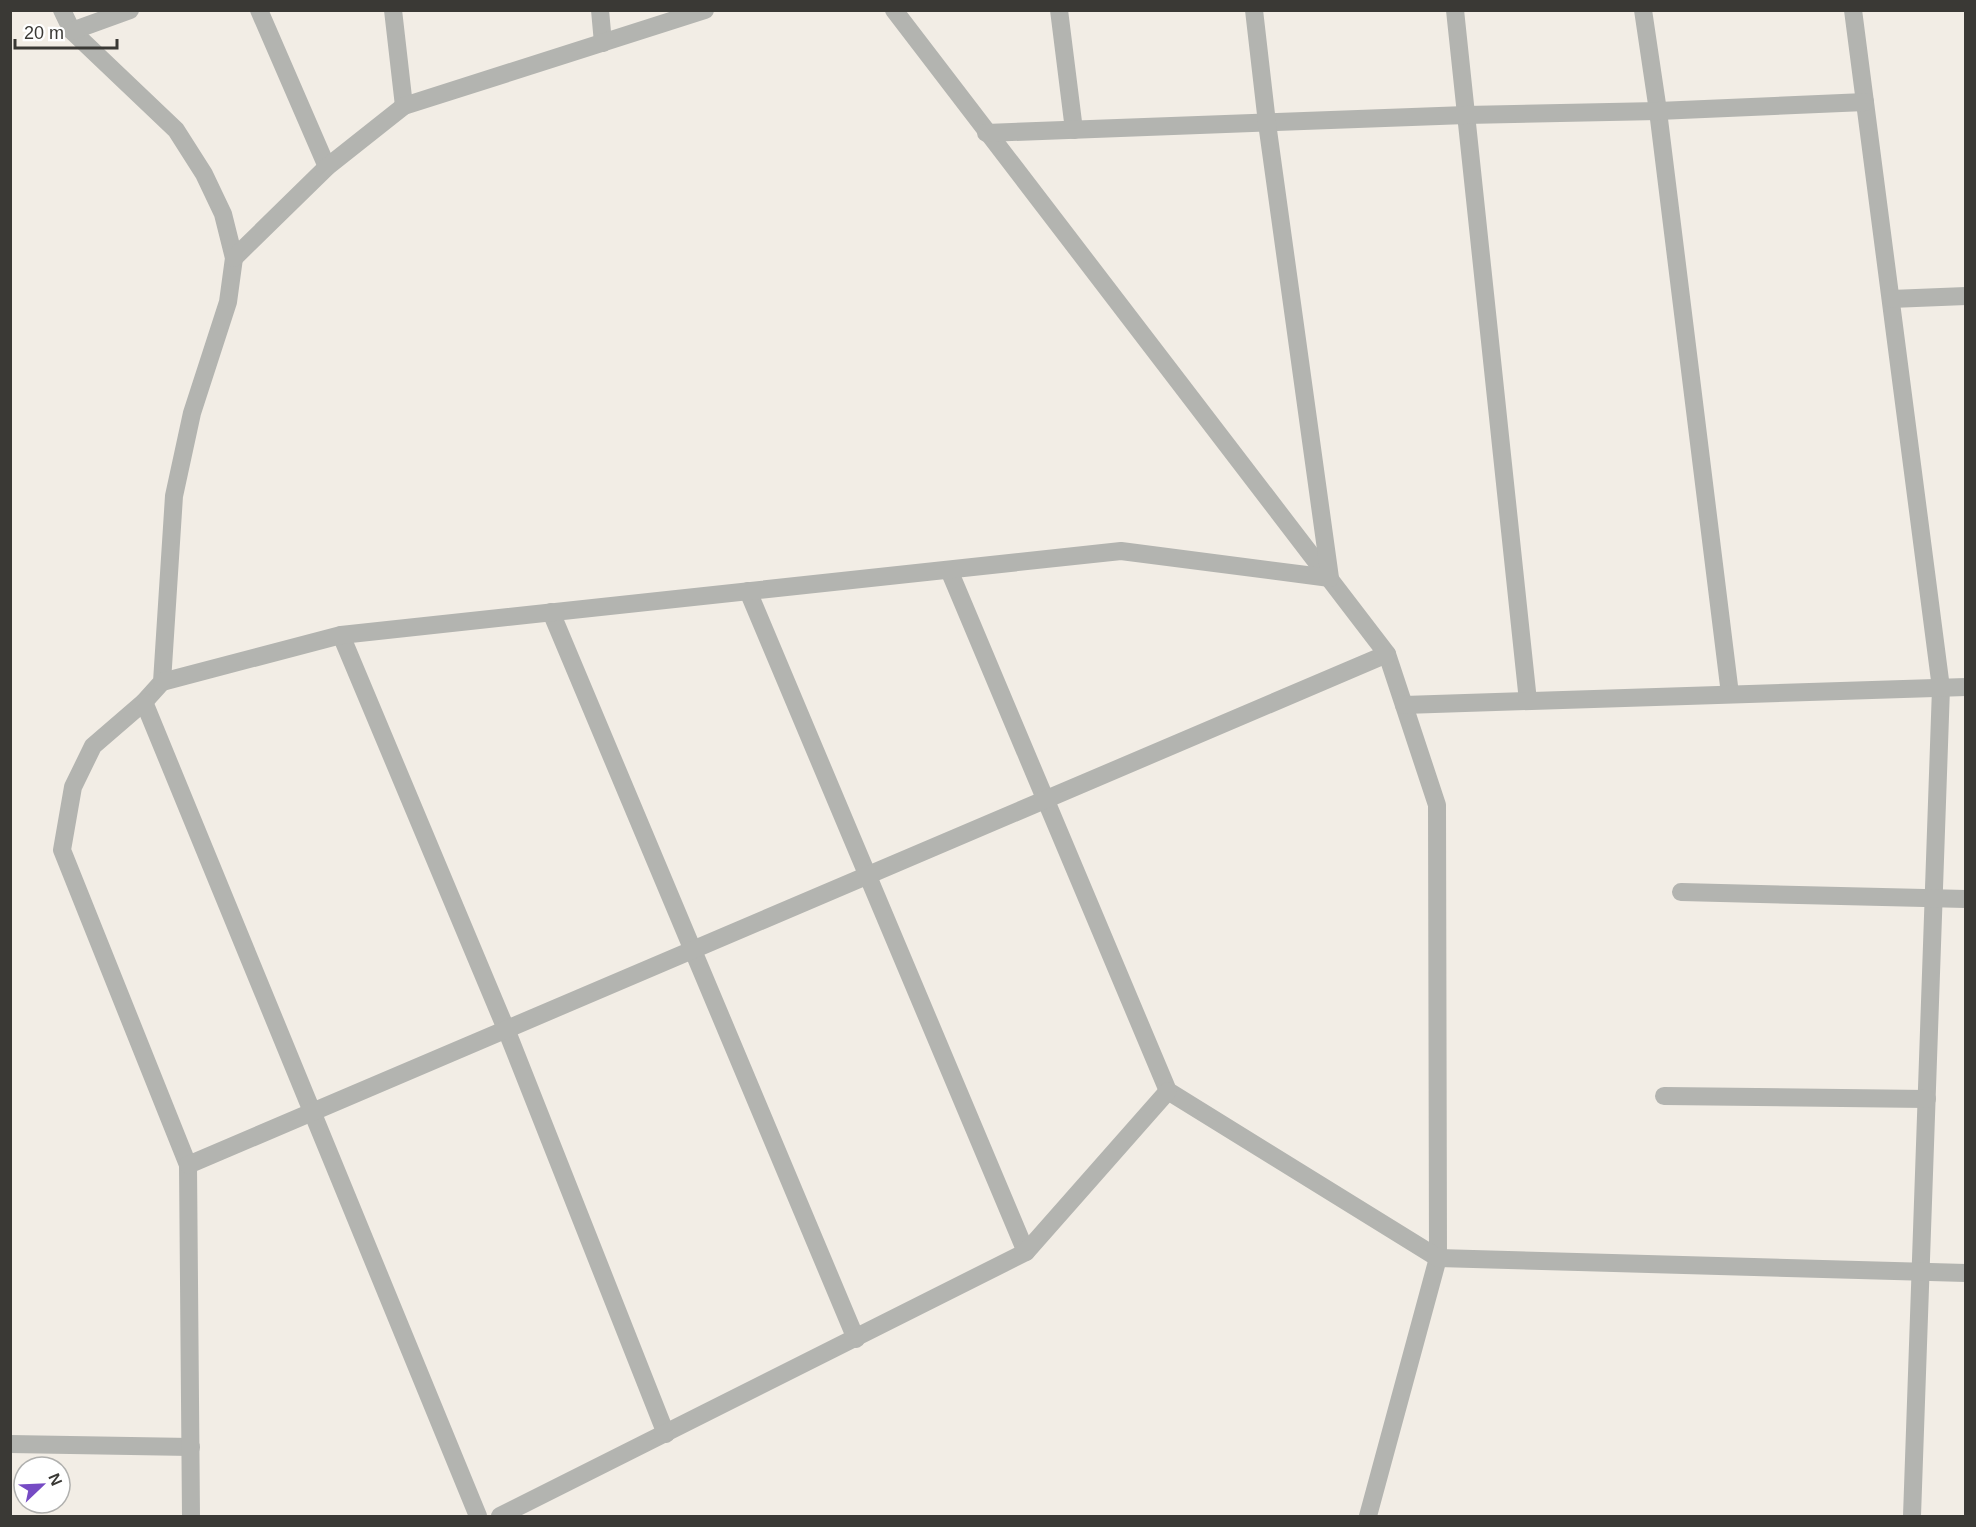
<svg xmlns="http://www.w3.org/2000/svg" width="1976" height="1527" font-family="Arial,sans-serif">
<style>
.lines{fill:none;stroke-linecap:round;stroke-linejoin:round}
.lane{stroke:#b3b4b0;stroke-width:18}
.street{stroke:#b3b4b0;stroke-width:18}
</style>
<rect width="100%" height="100%" fill="#f2ede5"/>
<g class="lines">
<!-- lane -->
<path class="lane" d="M 10,1444 L 191,1447"/>
<!-- street -->
<g class="street">
<path d="M 62,10 L 72,31 L 176,130 L 204,174 L 223,214 L 234,258 L 228,302 L 192,413 L 174,496 L 162,682 L 144,702 L 93,746 L 73,787 L 62,850 L 188,1165 L 191,1516"/>
<path d="M 259,10 L 327,167"/>
<path d="M 393,10 L 404,106"/>
<path d="M 600,10 L 603,43"/>
<path d="M 894,10 L 1387,654 L 1437,805 L 1438,1258 L 1368,1516"/>
<path d="M 1059,10 L 1074,130"/>
<path d="M 1455,10 L 1528,701"/>
<path d="M 1643,10 L 1658,111 L 1730,694"/>
<path d="M 1853,10 L 1941,688 L 1912,1516"/>
<path d="M 72,31 L 130,10"/>
<path d="M 986,133 L 1466,115 L 1658,111 L 1865,102"/>
<path d="M 234,258 L 327,167 L 404,106 L 705,10"/>
<path d="M 1891,299 L 1966,296"/>
<path d="M 949,570 L 1168,1091 L 1438,1258 L 1966,1273"/>
<path d="M 748,591 L 1026,1252"/>
<path d="M 551,612 L 856,1339"/>
<path d="M 341,635 L 506,1029 L 666,1434"/>
<path d="M 162,682 L 341,635 L 1121,551 L 1330,578 L 1267,123 L 1254,10"/>
<path d="M 144,702 L 478,1516"/>
<path d="M 1404,705 L 1966,687"/>
<path d="M 1681,892 L 1966,899"/>
<path d="M 1664,1096 L 1927,1099"/>
<path d="M 188,1165 L 1387,654"/>
<path d="M 500,1516 L 1026,1252 L 1168,1091"/>
</g>
</g>
<!-- border -->
<rect width="1976" height="1527" fill="none" stroke="#3a3935" stroke-width="24"/>
<!-- north arrow -->
<g transform="translate(42 1485) rotate(67)"><circle r="28" fill="#ffffff" stroke="#b0b0ae" stroke-width="1.5"/>
<path d="M0-4.5L10 22L0 15L-10 22Z" fill="#764bc4"/>
<text y="-9" font-size="16" font-weight="bold" text-anchor="middle" fill="#3a3935">N</text>
</g>
<!-- scale -->
<path d="M15 39v9h102v-9" fill="none" stroke="#3a3935" stroke-width="3"/>
<text x="24" y="39" font-size="18" fill="#3a3935" stroke="#ffffff" stroke-width="4.5" paint-order="stroke">20 m</text>
</svg>
